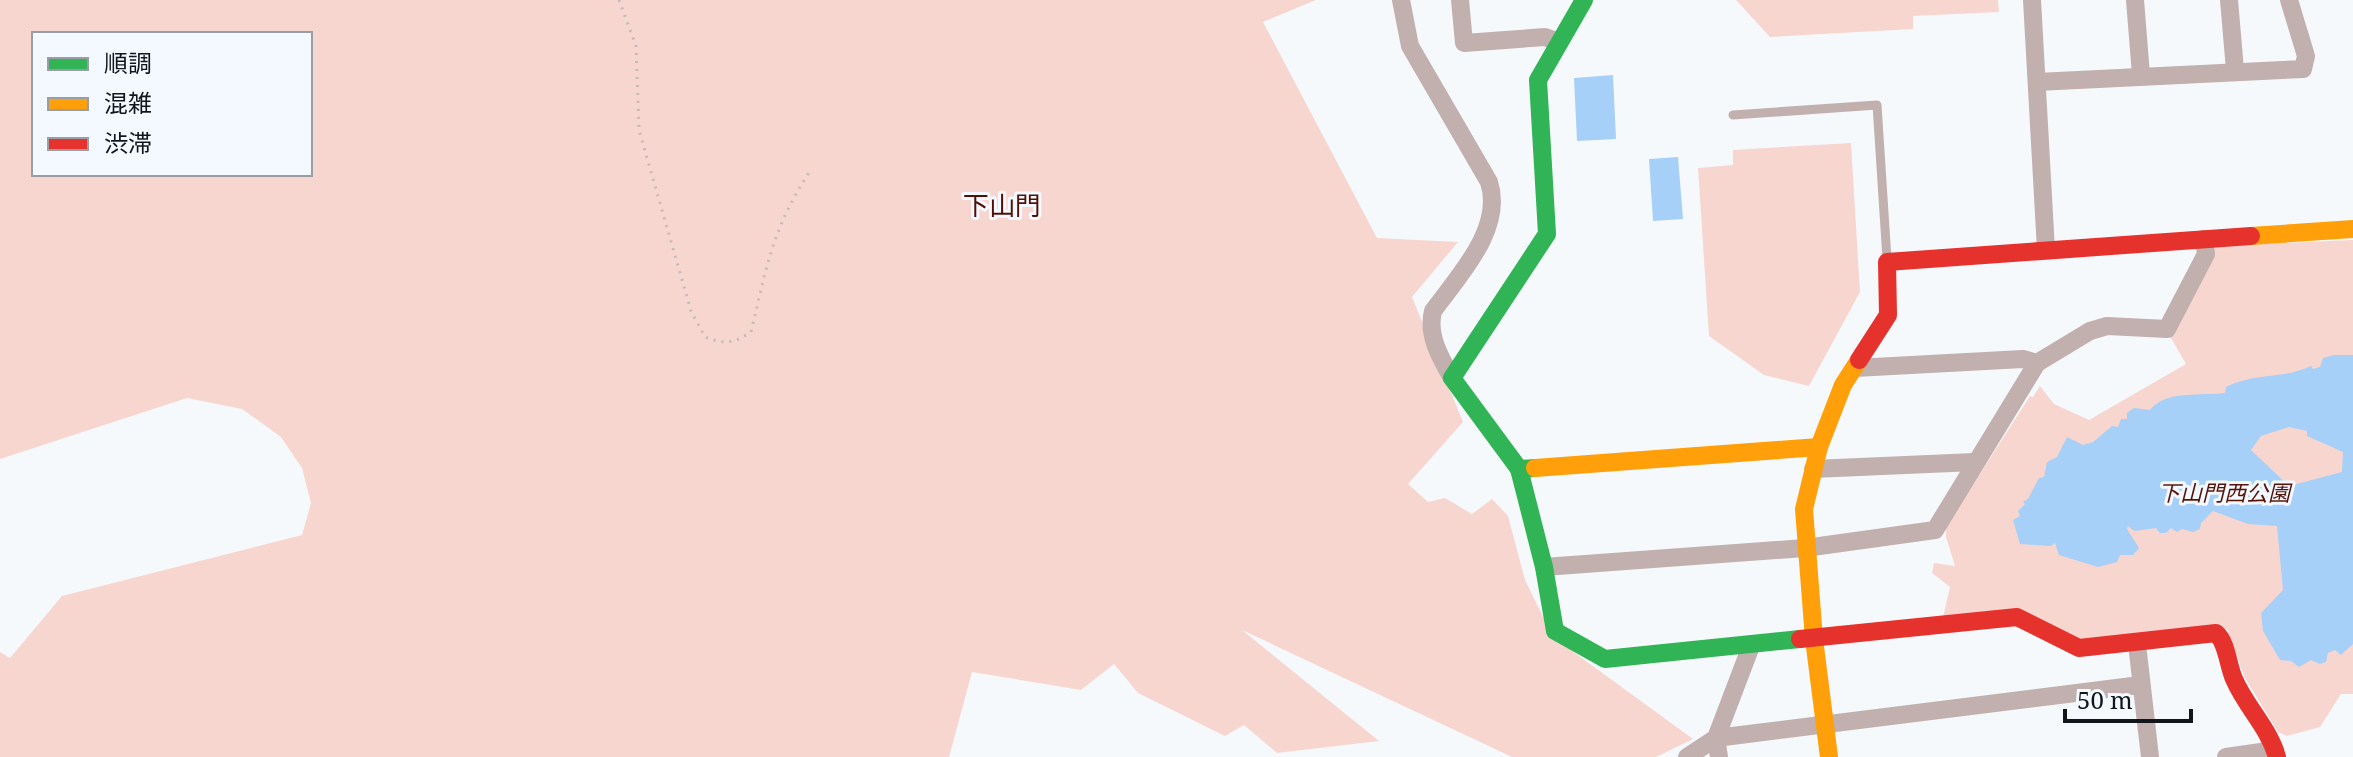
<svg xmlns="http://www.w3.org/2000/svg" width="2353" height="757" font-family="'Noto Serif','Noto Sans JP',serif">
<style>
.green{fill:#f7d6d0;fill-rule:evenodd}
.water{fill:#a6d0f7;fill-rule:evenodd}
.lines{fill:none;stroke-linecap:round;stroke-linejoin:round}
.path{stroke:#c2babb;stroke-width:3;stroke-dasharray:2 6;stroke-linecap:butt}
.lane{stroke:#c1b0ad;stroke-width:9}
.street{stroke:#c1b0ad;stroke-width:18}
.fast{stroke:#30b455;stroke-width:18}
.slow{stroke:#ff9f0a;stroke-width:18}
.jam{stroke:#e5322d;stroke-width:18}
.labels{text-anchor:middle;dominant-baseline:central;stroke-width:6;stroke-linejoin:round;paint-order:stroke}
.park-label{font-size:22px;font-style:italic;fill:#581207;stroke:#f3f9ff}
.quarter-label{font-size:26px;fill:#520f05;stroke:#f3f9ff}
</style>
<rect width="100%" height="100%" fill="#f6f9fc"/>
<!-- green -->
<g class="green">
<path d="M 0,0 L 1316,0 L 1263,22 L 1377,238 L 1458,242 L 1412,297 L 1463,422 L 1408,484 L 1428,502 L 1445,498 L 1472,514 L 1492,499 L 1508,516 L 1525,580 L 1553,637 L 1693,739 L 1656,757 L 1512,757 L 1242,630 L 1379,741 L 1277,753 L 1244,725 L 1225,736 L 1138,693 L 1114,664 L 1081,690 L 972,672 L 949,757 L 0,757 L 0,652 L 10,658 L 62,596 L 302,535 L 311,503 L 302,468 L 281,437 L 242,409 L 187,398 L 0,459 ZM 34,34 L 310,34 L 310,174 L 34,174 Z"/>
<path d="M 1736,0 L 1998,0 L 1999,12 L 1913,16 L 1913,29 L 1770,37 Z"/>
<path d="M 1851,143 L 1860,292 L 1809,386 L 1764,375 L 1709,336 L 1698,168 L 1733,165 L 1733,150 Z"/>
<path d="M 2353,240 L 2353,694 L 2341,694 L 2320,727 L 2287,736 L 2278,732 L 2245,678 L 2227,629 L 2081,644 L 2061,633 L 1943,617 L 1950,587 L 1932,573 L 1934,563 L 1955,566 L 1946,537 L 1946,527 L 2030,396 L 2033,397 L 2040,386 L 2054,404 L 2089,420 L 2186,364 L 2171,338 L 2214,246 Z"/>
</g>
<!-- water -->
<g class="water">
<path d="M 1613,75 L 1616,139 L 1577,141 L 1574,78 Z"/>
<path d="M 1678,157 L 1683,219 L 1653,221 L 1649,159 Z"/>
<path d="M 2334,355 L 2353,355 L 2353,644 L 2341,655 L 2335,650 L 2328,653 L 2326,662 L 2320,664 L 2311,660 L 2299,667 L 2291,661 L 2280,660 L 2263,631 L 2261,613 L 2283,590 L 2277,526 L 2248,524 L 2213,511 L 2201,523 L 2200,529 L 2193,532 L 2182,529 L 2177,532 L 2171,528 L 2166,533 L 2160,533 L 2156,528 L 2134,531 L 2128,526 L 2127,529 L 2139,548 L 2133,555 L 2120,555 L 2117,562 L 2098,567 L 2059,555 L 2055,543 L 2051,546 L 2020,544 L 2013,520 L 2020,516 L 2018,511 L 2025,504 L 2023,502 L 2028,499 L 2039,478 L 2044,477 L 2047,462 L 2057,457 L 2067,437 L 2083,445 L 2093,442 L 2112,426 L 2118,427 L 2121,419 L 2127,419 L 2127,413 L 2134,408 L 2150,410 C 2165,390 2202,396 2225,393 L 2226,387 C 2257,372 2281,380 2311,366 L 2313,369 L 2320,367 L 2323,358 ZM 2289,427 L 2307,431 L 2307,436 L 2343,452 L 2342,472 L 2289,486 L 2251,450 L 2261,436 Z"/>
</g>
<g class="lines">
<!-- path -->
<path class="path" d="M 619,0 L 636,46 L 639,130 L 691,311 L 705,337 C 725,345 734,343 751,332 C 767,266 772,229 810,171"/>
<!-- lane -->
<path class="lane" d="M 1733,115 L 1877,105 L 1887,259"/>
<!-- street -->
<g class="street">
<path d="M 1401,0 L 1410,46 L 1489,182 C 1504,229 1459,275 1433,311 C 1427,335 1440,357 1452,378"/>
<path d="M 1460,0 L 1464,43 L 1545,37 L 1559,42"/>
<path d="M 2032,0 L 2046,250"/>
<path d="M 2135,0 L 2141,75"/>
<path d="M 2229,0 L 2235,70"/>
<path d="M 2037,82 L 2303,69 L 2306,56 L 2289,0"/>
<path d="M 1855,368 L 2023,359 L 2037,363"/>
<path d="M 1813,469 L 1975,462"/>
<path d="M 1544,567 L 1805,548 L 1935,530 L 2037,363 L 2090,331 L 2107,326 L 2167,329 L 2206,254 L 2204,239"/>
<path d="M 2137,644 L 2150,757"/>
<path d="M 1687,757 L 1716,738 L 2140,685"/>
<path d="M 1719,757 L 1716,738 L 1751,646"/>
<path d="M 2226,757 L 2275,750"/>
</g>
<!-- fast -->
<g class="fast">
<path d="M 1535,468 L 1519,469 L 1452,378 L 1547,234 L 1538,80 L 1584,0"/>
<path d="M 1519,469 L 1544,567 L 1555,631 L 1605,659 L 1800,639"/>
</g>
<!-- slow -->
<g class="slow">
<path d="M 2251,236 L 2353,229"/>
<path d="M 1535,468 L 1819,447"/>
<path d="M 1829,757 L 1814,639 L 1804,509 L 1819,447 L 1843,385 L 1859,360"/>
</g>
<!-- jam -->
<g class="jam">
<path d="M 1859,360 L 1888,315 L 1887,262 L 2251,236"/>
<path d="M 1800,639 L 2017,617 L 2079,648 L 2216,633 C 2227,642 2228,666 2234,679 C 2246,707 2269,728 2277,757"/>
</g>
</g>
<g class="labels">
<!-- park labels -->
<g class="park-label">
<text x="2224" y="492">下山門西公園</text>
</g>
<!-- quarter labels -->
<g class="quarter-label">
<text x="1002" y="205">下山門</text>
</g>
</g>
<!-- legend -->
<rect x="32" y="32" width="280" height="144" fill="#f3f9ff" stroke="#999ea4" stroke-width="2"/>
<rect x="48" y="58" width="40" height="12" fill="#30b455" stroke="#999ea4" stroke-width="2"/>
<text x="104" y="72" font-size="24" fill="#11161b">順調</text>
<rect x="48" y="98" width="40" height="12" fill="#ff9f0a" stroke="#999ea4" stroke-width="2"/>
<text x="104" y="112" font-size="24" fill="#11161b">混雑</text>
<rect x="48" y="138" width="40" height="12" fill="#e5322d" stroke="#999ea4" stroke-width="2"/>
<text x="104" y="152" font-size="24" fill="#11161b">渋滞</text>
<!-- scale -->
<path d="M2065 709v12h126v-12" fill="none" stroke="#11161b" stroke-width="4"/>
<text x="2077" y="709" font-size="24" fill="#11161b" stroke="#f3f9ff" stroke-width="6" paint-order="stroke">50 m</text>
</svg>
